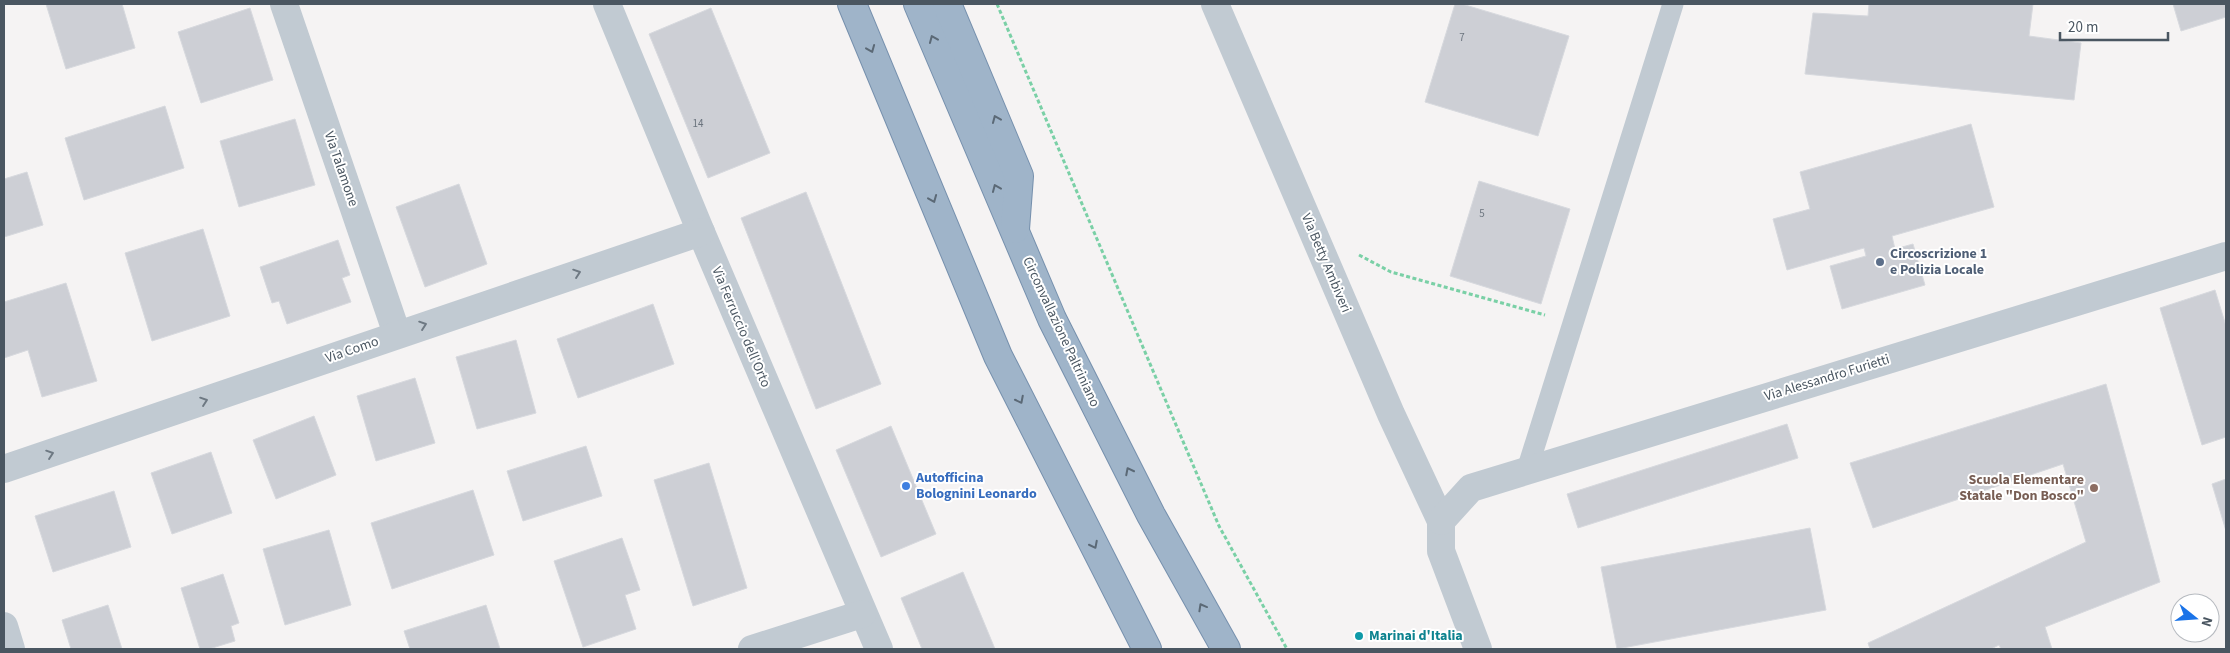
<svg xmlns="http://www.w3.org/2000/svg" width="2230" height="653" font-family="'Source Sans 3',sans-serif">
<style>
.building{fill:#cdcfd5;stroke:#d7d9de}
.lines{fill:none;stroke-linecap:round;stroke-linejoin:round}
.trunk-casing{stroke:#7690ad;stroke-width:30}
.path{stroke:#7ad0a6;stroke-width:3;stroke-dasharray:4 2.5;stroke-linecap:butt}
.service{stroke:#c1cad2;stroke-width:21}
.minor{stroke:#c1cad2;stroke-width:28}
.trunk{stroke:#9fb4c9;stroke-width:28}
.oneway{stroke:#5b6976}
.oneway2{stroke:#6e7983}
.service-dot{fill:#5c6f8a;stroke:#fff;stroke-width:2}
.shop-dot{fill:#3f7fe0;stroke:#fff;stroke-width:2}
.education-dot{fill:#8d6e63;stroke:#fff;stroke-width:2}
.culture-dot{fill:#0f9aa8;stroke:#fff;stroke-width:2}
.labels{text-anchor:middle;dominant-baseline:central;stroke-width:4;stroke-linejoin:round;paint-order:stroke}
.number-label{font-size:11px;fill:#6b747e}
.street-label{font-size:14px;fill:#4a5661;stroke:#fff}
.service-label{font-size:14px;font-weight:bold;fill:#4e5e75;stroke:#fff;text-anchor:start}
.shop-label{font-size:14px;font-weight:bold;fill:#366cbe;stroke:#fff;text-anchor:start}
.education-label{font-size:14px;font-weight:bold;fill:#785e54;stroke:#fff;text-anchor:end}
.culture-label{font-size:14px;font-weight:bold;fill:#0d838f;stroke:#fff;text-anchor:start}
</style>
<rect width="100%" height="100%" fill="#f5f3f3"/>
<!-- building -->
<g class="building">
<path d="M 46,4 L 122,4 L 135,48 L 66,69 Z"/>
<path d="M 1455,4 L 1462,4 L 1569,36 L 1538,136 L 1425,102 Z"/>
<path d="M 1869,4 L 2033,4 L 2029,36 L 2081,43 L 2074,100 L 1805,74 L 1813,13 L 1868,16 Z"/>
<path d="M 2173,4 L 2226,4 L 2226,17 L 2181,31 Z"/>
<path d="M 250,8 L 273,80 L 201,103 L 178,32 Z"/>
<path d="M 711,8 L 770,153 L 708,178 L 649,34 Z"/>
<path d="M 165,106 L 184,168 L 84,200 L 65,138 Z"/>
<path d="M 295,119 L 315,185 L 239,207 L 220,141 Z"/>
<path d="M 1971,124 L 1994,207 L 1892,236 L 1895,249 L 1913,244 L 1925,285 L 1842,309 L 1830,266 L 1866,256 L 1864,248 L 1787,270 L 1773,219 L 1810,209 L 1800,172 Z"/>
<path d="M 27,172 L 43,225 L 4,237 L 4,179 Z"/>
<path d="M 1479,181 L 1570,209 L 1541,304 L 1450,276 Z"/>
<path d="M 459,184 L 487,264 L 425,287 L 396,207 Z"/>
<path d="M 806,192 L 881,384 L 816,409 L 741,218 Z"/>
<path d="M 203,229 L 230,316 L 152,341 L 125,253 Z"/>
<path d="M 338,240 L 350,275 L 342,278 L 351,302 L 287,324 L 279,301 L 272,303 L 260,267 Z"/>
<path d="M 66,283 L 97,381 L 42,397 L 28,350 L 4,358 L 4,302 Z"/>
<path d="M 2215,290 L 2226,326 L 2226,437 L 2202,445 L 2160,308 Z"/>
<path d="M 653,304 L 674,364 L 578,398 L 557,339 Z"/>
<path d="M 516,340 L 536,413 L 477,429 L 456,357 Z"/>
<path d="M 415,378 L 435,443 L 376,461 L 357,396 Z"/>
<path d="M 2106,384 L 2160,582 L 2045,627 L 2052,649 L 2001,649 L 1999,645 L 1991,649 L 1870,649 L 1868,643 L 2086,542 L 2063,464 L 1873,528 L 1850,463 Z"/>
<path d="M 314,416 L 336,475 L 276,499 L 253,440 Z"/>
<path d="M 1787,424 L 1798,458 L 1578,528 L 1567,494 Z"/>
<path d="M 891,426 L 936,534 L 881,557 L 836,450 Z"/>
<path d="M 586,446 L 602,496 L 523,521 L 507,471 Z"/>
<path d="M 211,452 L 232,513 L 172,534 L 151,473 Z"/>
<path d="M 709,463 L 747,588 L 693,606 L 654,480 Z"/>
<path d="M 2226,479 L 2226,531 L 2212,484 Z"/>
<path d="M 473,490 L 494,555 L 392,589 L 371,523 Z"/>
<path d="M 114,491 L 131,547 L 53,572 L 35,516 Z"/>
<path d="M 1810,528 L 1826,610 L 1617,649 L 1601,567 Z"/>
<path d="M 329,530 L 351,605 L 285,625 L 263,549 Z"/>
<path d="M 622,538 L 640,590 L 625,595 L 636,629 L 583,647 L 554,561 Z"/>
<path d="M 963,572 L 995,649 L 922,649 L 901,598 Z"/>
<path d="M 223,574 L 239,623 L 231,626 L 235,641 L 209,649 L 200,649 L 181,588 Z"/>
<path d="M 108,605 L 122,649 L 71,649 L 62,620 Z"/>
<path d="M 486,605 L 500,649 L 410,649 L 404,631 Z"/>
</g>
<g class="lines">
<defs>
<g id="trunk">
<path d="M 852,4 L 998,356 L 1147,649"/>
<path d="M 918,4 L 1052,319 L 1151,515 L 1226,649"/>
<path d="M 947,4 L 1019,176 L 1015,229"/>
</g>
</defs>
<!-- trunk casing -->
<use href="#trunk" class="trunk-casing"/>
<!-- path -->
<g class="path">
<path d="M 997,4 L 1219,526 L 1287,649"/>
<path d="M 1359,255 L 1391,272 L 1545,315"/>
</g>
<!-- service -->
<path class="service" d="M 1527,470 L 1673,4"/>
<!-- minor -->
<g class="minor">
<path d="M 284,4 L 397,334"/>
<path d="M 607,4 L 701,232 L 879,649"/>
<path d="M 1215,4 L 1391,414 L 1441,521 L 1441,551 L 1478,649"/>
<path d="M 4,469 L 701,232"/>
<path d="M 1441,521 L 1471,488 L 2226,256"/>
<path d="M 4,626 L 11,649"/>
<path d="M 752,649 L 862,614"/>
</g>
<!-- trunk -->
<use href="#trunk" class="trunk"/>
</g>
<!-- one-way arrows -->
<defs><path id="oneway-chevron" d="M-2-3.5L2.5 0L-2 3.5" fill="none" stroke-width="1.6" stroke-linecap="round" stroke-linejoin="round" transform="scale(1.25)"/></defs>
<g class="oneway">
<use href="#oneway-chevron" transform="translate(933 39) rotate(-113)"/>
<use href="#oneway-chevron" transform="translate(871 49) rotate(68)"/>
<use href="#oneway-chevron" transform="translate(996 119) rotate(-113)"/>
<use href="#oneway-chevron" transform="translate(996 188) rotate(-113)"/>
<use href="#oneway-chevron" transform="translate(933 199) rotate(68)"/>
<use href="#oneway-chevron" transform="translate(1020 400) rotate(63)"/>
<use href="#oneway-chevron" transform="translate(1129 471) rotate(-117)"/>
<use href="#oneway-chevron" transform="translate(1094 545) rotate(63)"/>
<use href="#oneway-chevron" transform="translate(1202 607) rotate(-119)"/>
</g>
<g class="oneway2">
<use href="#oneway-chevron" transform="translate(577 273) rotate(-19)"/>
<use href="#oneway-chevron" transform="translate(423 325) rotate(-19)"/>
<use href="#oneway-chevron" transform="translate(204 401) rotate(-19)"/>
<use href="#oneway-chevron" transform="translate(50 454) rotate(-19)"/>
</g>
<!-- markers -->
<circle class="service-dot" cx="1880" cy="262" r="5"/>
<circle class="shop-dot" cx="906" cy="486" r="5"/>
<circle class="education-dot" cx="2094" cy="488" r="5"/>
<circle class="culture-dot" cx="1359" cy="636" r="5"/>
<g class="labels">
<!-- number labels -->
<g class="number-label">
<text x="1462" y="37">7</text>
<text x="698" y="123">14</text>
<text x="1482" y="213">5</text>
</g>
<!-- street labels -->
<g class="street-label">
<text transform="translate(341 169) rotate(71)">Via Talamone</text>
<text transform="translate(1326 263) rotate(67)">Via Betty Ambiveri</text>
<text transform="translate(741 327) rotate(67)">Via Ferruccio dell'Orto</text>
<text transform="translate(1061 332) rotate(65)">Circonvallazione Paltriniano</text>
<text transform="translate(352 350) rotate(-19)">Via Como</text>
<text transform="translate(1827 378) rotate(-17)">Via Alessandro Furietti</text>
</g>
<!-- service labels -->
<g class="service-label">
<text x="1890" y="254">Circoscrizione 1<tspan x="1890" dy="16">e Polizia Locale</tspan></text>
</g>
<!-- shop labels -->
<g class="shop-label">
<text x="916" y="478">Autofficina<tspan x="916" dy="16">Bolognini Leonardo</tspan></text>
</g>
<!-- education labels -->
<g class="education-label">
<text x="2084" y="480">Scuola Elementare<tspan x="2084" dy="16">Statale "Don Bosco"</tspan></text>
</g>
<!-- culture labels -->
<g class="culture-label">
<text x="1369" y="636">Marinai d'Italia</text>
</g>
</g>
<!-- border -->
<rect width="2230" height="653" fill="none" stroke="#4a5661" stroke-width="10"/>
<!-- north arrow -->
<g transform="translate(2195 618) rotate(107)"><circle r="24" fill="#ffffff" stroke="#b7bbc0"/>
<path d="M0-4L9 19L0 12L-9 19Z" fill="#1a73e8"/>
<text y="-8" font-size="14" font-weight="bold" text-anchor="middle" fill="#4a5661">N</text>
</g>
<!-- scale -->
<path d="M2060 32v8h108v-8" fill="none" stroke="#4a5661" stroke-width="2.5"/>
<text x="2068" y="32" font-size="15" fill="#4a5661" stroke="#ffffff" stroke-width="4" paint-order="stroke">20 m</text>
</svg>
